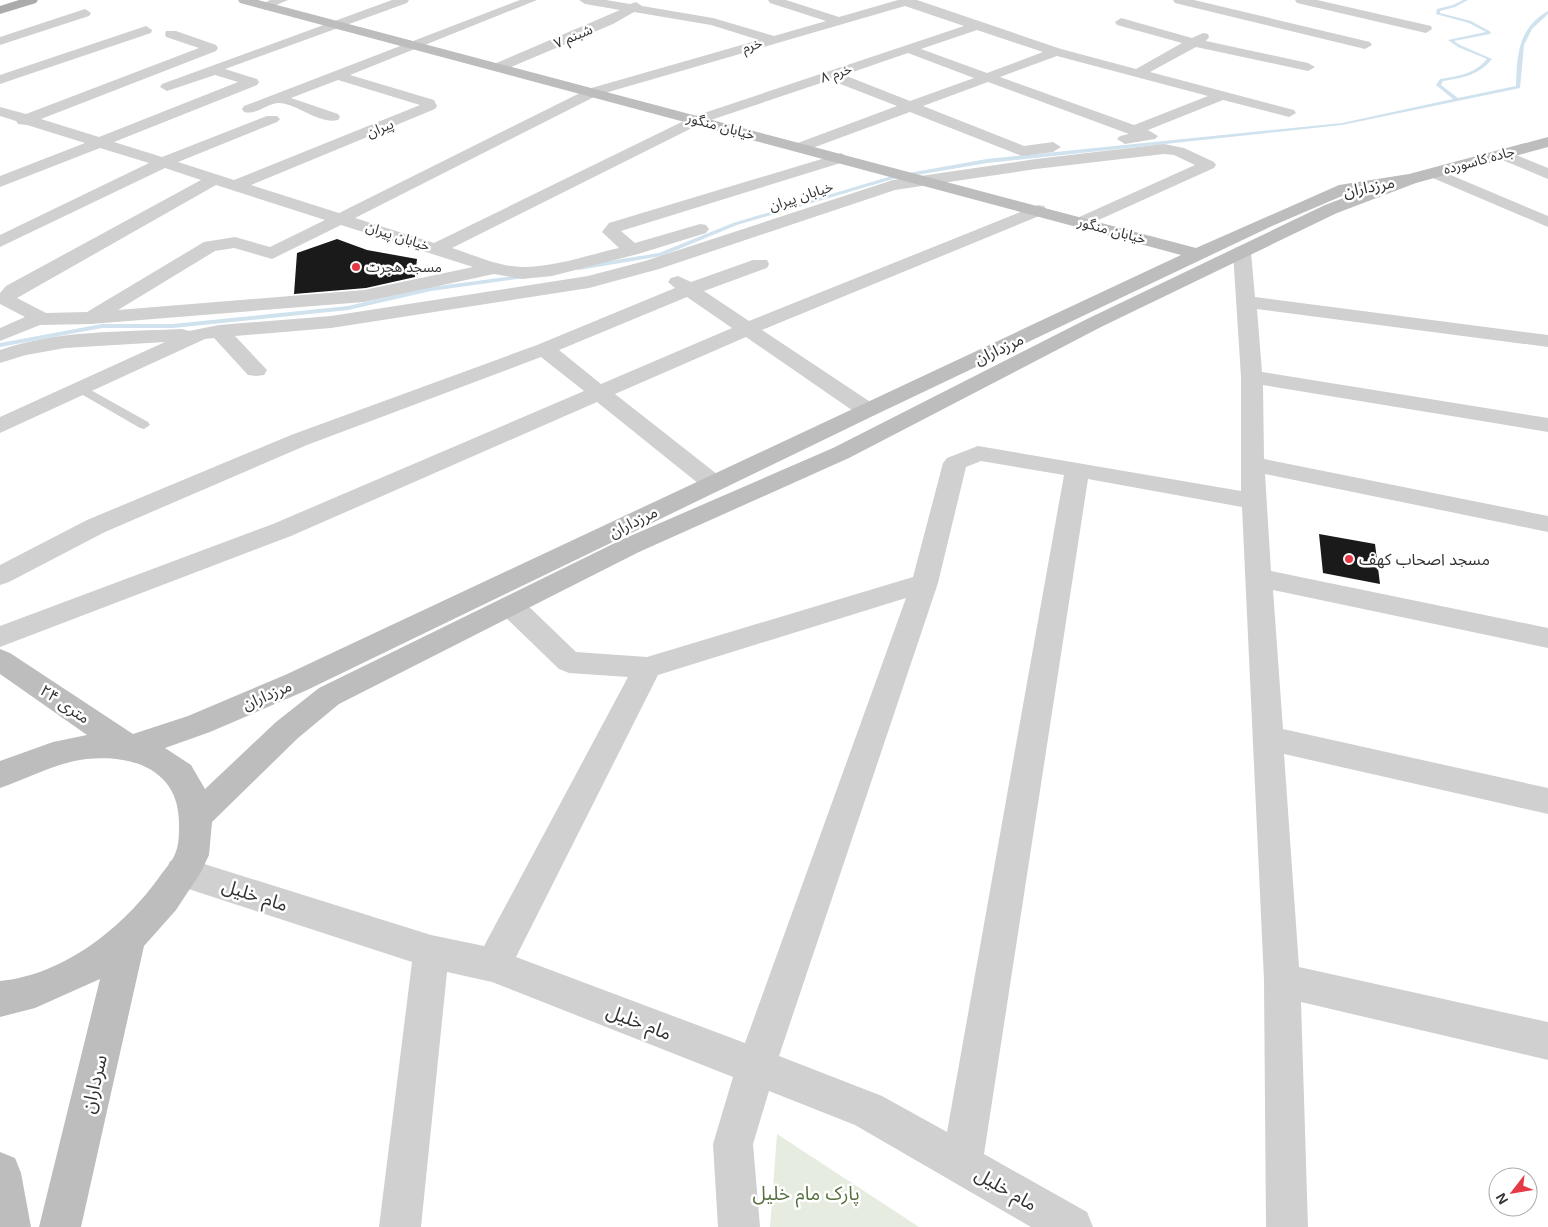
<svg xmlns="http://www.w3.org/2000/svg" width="1548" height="1227" font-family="Arial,'Noto Sans Arabic',sans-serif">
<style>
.green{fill:#e6ecdf}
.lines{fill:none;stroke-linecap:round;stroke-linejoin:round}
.stream{fill:#cfe2ee;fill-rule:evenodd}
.building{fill:#1a1a1a}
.lane{fill:#d0d0d0;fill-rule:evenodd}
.street{fill:#d0d0d0;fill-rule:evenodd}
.secondary{fill:#bdbdbd;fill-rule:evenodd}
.primary{fill:#ababab;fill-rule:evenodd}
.poi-dot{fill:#e63946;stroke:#fff;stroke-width:2}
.labels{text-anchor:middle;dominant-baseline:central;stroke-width:5;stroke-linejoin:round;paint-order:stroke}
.far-street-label{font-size:14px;fill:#333;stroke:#fff}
.far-poi-label{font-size:14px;fill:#333;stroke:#fff;text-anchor:start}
.street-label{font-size:16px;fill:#333;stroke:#fff}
.poi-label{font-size:16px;fill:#333;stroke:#fff;text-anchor:start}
.near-street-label{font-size:19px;fill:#333;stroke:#fff}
.near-park-label{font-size:19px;fill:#56703f;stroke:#fff}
</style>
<rect width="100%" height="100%" fill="#fff"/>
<!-- green -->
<path class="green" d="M 777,1134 L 919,1227 L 770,1227 Z"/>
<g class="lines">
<!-- stream -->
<g class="stream">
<path d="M 1463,0 L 1468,0 L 1455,7 L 1440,11 L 1440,13 L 1471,21 L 1491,32 L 1490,34 L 1454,41 L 1460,45 L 1492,59 C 1479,75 1463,78 1443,81 L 1441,85 L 1458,98 L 1516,86 C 1517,55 1518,28 1548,11 L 1548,14 L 1532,29 L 1524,45 L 1520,88 L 1342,125 L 987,163 L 893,179 L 737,225 L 662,256 L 579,270 L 576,268 L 579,266 L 659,253 L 733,223 L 892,176 L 987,159 L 1342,123 L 1453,99 L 1436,85 L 1440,79 C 1459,76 1474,74 1487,59 L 1458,47 L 1448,40 L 1486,32 L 1469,23 L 1436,14 L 1437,9 L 1453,5 Z"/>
<path d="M 529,274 L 532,276 L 531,277 L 431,291 L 348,310 L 173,328 L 102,328 L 0,347 L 0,343 L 102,324 L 173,324 L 348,306 L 431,287 Z"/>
</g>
</g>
<!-- building -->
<g class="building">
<path d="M 337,239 L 367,250 L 417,259 L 415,277 L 366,288 L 294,294 L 297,253 Z"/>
<path d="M 1319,534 L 1375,544 L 1380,584 L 1323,573 Z"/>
</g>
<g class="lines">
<!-- lane -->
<path class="lane" d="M 80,384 L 148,422 L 150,425 L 144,429 L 140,428 L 76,391 L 76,385 Z"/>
<!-- street -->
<g class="street">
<path d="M 270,0 L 288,0 L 265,10 L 259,6 Z"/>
<path d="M 392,0 L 409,0 L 407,3 L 225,69 L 257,79 L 259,82 L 257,85 L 114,142 L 162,157 L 267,116 L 277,116 L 280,119 L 277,122 L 178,162 L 234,180 L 420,105 L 338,80 L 291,98 L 338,114 L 340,117 L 338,120 C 320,125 294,102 278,103 C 266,104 257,115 244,112 L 242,109 L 244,106 L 520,0 L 537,0 L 350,75 L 434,100 L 437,106 L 435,109 L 251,185 L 339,213 L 588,89 L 759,40 L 711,25 L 634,12 L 613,24 L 504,70 L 494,70 L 492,67 L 494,64 L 620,10 L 585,4 L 579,0 L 606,0 L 630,4 L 636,2 L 642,6 L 713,18 L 774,36 L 826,21 L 770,3 L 768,0 L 786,0 L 839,17 L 898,0 L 917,0 L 1061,49 L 1136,69 L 1182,43 L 1117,25 L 1115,22 L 1121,18 L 1192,38 L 1203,33 L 1208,34 L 1209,37 L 1206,41 L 1308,63 L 1315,67 L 1308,71 L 1196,47 L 1150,72 L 1294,110 L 1296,113 L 1289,117 L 1223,100 L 1148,130 L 1158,136 L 1155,139 L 1125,144 L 1117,139 L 1120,136 L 1129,134 L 988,82 L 923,106 L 1024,146 L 1053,142 L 1061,147 L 1053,152 L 1022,156 L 910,112 L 807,150 L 795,150 L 793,147 L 795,144 L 897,106 L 830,80 L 702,123 L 452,248 C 474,255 499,267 523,267 C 555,267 588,255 619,248 L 602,232 L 609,223 L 835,155 L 841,153 L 849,158 L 847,161 L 621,231 L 635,243 L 700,224 L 706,225 L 709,229 L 706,233 L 638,254 L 552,276 L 522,279 L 494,274 L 364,302 L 91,324 L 40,325 L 0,341 L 0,328 L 25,317 L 0,304 L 0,293 L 6,286 L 201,180 L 165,168 L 0,247 L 0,235 L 149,163 L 100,148 L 0,187 L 0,176 L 85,143 L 27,125 L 18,124 L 16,121 L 0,116 L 0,107 L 26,114 L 199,48 L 166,37 L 165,34 L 166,31 L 176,31 L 216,45 L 218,48 L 216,51 L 41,119 L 99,137 L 238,82 L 215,75 L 167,91 L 160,87 L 162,84 ZM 905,6 L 964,26 L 692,117 L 434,243 L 355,218 L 598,95 ZM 977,30 L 1043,52 L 987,73 L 921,49 ZM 908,53 L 974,78 L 910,101 L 844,75 ZM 1057,56 L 1208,96 L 1134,125 L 1000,77 ZM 216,185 L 325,220 L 270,247 L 235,237 L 204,242 L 87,312 L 46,313 L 17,298 ZM 341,225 L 473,267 L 364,290 L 118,310 L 215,251 L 234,248 L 272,259 Z"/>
<path d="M 1173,0 L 1194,0 L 1370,42 L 1372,45 L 1365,49 L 1175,3 Z"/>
<path d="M 1295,0 L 1317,0 L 1431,26 L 1432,29 L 1426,33 L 1297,3 Z"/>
<path d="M 85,9 L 91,13 L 89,16 L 0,45 L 0,37 Z"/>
<path d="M 146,26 L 152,30 L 151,33 L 0,84 L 0,75 Z"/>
<path d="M 1164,144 L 1184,148 L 1214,162 L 1216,165 L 1214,168 L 1083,227 L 1077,226 L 1074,222 L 1077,218 L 1195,165 L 1174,155 L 1164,154 L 1036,169 L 895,190 L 659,269 L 589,288 L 331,328 L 235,336 L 267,370 L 264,375 L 256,376 L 248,375 L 214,338 L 205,339 L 0,433 L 0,417 L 165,342 L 65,348 L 26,355 L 0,363 L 0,350 C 58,330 121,332 182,329 L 189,331 L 219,325 L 331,316 L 588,276 L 645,261 L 893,180 L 1036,159 Z"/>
<path d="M 1501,149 L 1548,168 L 1548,179 L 1495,157 L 1493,154 Z"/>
<path d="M 1434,168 L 1548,216 L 1548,227 L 1428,176 L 1426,173 L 1428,170 Z"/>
<path d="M 1038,205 L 1044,206 L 1047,210 L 1044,214 L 762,330 L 875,405 L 878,410 L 875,415 L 867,417 L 859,415 L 746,337 L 615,394 L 722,478 L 725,483 L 722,488 L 713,491 L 704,488 L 597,402 L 291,536 L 0,647 L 0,626 L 273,524 L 584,391 L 541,357 L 307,445 L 105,532 L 9,582 L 0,585 L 0,565 L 87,520 L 291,435 L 537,345 L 675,288 L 668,282 L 671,278 L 678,276 L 691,282 L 753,260 L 767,260 L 769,264 L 767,268 L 704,291 L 749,321 ZM 687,297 L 732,328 L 601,384 L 559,350 Z"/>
<path d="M 1242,246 L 1249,248 L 1251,252 L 1255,297 L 1548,335 L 1548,347 L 1257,309 L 1262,372 L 1548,418 L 1548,432 L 1263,385 L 1264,459 L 1548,516 L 1548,532 L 1265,474 L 1271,571 L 1548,628 L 1548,648 L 1273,590 L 1283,729 L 1548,788 L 1548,814 L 1284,754 L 1299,967 L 1548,1022 L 1548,1060 L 1301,1002 L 1308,1227 L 1266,1227 L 1264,980 L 1242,507 L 1088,479 L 984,1154 L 1087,1212 L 1093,1227 L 1031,1227 L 855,1125 L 769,1091 L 753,1144 L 760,1227 L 718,1227 L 713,1144 L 733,1077 L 492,982 L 447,972 L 421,1227 L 379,1227 L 412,962 L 170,883 L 165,872 L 170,861 L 182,857 L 431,935 L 484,946 L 628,677 L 569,673 L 559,669 L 501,613 L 497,606 L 501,599 L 511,596 L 521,599 L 576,652 L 647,657 L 913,577 L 943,463 L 947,458 L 978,446 L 1241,491 L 1241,377 L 1233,252 L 1235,248 ZM 981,461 L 1064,475 L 947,1132 L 882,1096 L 779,1056 L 938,583 L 966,467 ZM 906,598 L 745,1043 L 516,957 L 658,675 Z"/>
</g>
<!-- secondary -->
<g class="secondary">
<path d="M 238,0 L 258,0 L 1196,248 L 1339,185 L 1409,174 L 1548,137 L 1548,147 L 1416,183 L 1337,213 L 1101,327 L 849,458 L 639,552 L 339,704 L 298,738 L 212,822 L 209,855 L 201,872 L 176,910 L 144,946 L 81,1227 L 39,1227 L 100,979 L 35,1008 L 0,1017 L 0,981 C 64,975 124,927 160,876 C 165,869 172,862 175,854 C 179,846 179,834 179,825 C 180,770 133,754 86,759 C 55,763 29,778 0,788 L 0,761 L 53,742 L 87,735 L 0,674 L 0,649 L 10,653 L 133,734 L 188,716 L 285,675 L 1181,255 L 240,3 ZM 1362,191 L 1325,205 L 1087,319 L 833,448 L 621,540 L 319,688 L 276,722 L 205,789 L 191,765 L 165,748 L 210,732 L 305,691 L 875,415 L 1272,226 L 1349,193 Z"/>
<path d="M 0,1152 L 15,1158 L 21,1173 L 31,1227 L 0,1227 Z"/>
</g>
<!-- primary -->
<path class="primary" d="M 19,0 L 38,0 L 36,3 L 0,14 L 0,6 Z"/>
</g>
<!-- markers -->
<g class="poi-dot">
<circle cx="356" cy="267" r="5"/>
<circle cx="1349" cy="559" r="5"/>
</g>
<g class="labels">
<!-- far-street labels -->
<g class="far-street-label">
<text transform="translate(573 36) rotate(-23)">شبنم ۷</text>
<text transform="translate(752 45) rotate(-17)">خرم</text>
<text transform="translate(836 73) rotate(-18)">خرم ۸</text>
<text transform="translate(721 126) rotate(15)">خیابان منگور</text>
<text transform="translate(380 128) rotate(-22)">پیران</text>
<text transform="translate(1479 160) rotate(-15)">جاده کاسورده</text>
<text transform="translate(801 196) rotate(-18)">خیابان پیران</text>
<text transform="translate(1112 230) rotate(15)">خیابان منگور</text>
<text transform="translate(398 236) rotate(18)">خیابان پیران</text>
</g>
<!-- far-poi labels -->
<g class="far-poi-label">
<text x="366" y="267">مسجد هجرت</text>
</g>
<!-- street labels -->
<g class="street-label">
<text transform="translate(1369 187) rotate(-11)">مرزداران</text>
<text transform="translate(999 349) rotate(-25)">مرزداران</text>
<text transform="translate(633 522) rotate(-26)">مرزداران</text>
<text transform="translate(267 695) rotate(-23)">مرزداران</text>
<text transform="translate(65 704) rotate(34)">۲۴ متری</text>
</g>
<!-- poi labels -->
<g class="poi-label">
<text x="1359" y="559">مسجد اصحاب کهف</text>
</g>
<!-- near-street labels -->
<g class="near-street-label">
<text transform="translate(255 895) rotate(18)">مام خلیل</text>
<text transform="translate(639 1022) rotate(21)">مام خلیل</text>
<text transform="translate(94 1084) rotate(-77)">سرداران</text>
<text transform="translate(1006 1189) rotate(30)">مام خلیل</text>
</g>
<!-- near-park labels -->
<g class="near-park-label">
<text x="806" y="1193">پارک مام خلیل</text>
</g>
</g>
<!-- north arrow -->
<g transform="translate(1513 1192) rotate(239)"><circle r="24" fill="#ffffff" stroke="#adadad"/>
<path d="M0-4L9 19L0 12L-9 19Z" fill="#e63946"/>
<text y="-8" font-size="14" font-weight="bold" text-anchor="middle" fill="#333333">N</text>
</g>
</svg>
